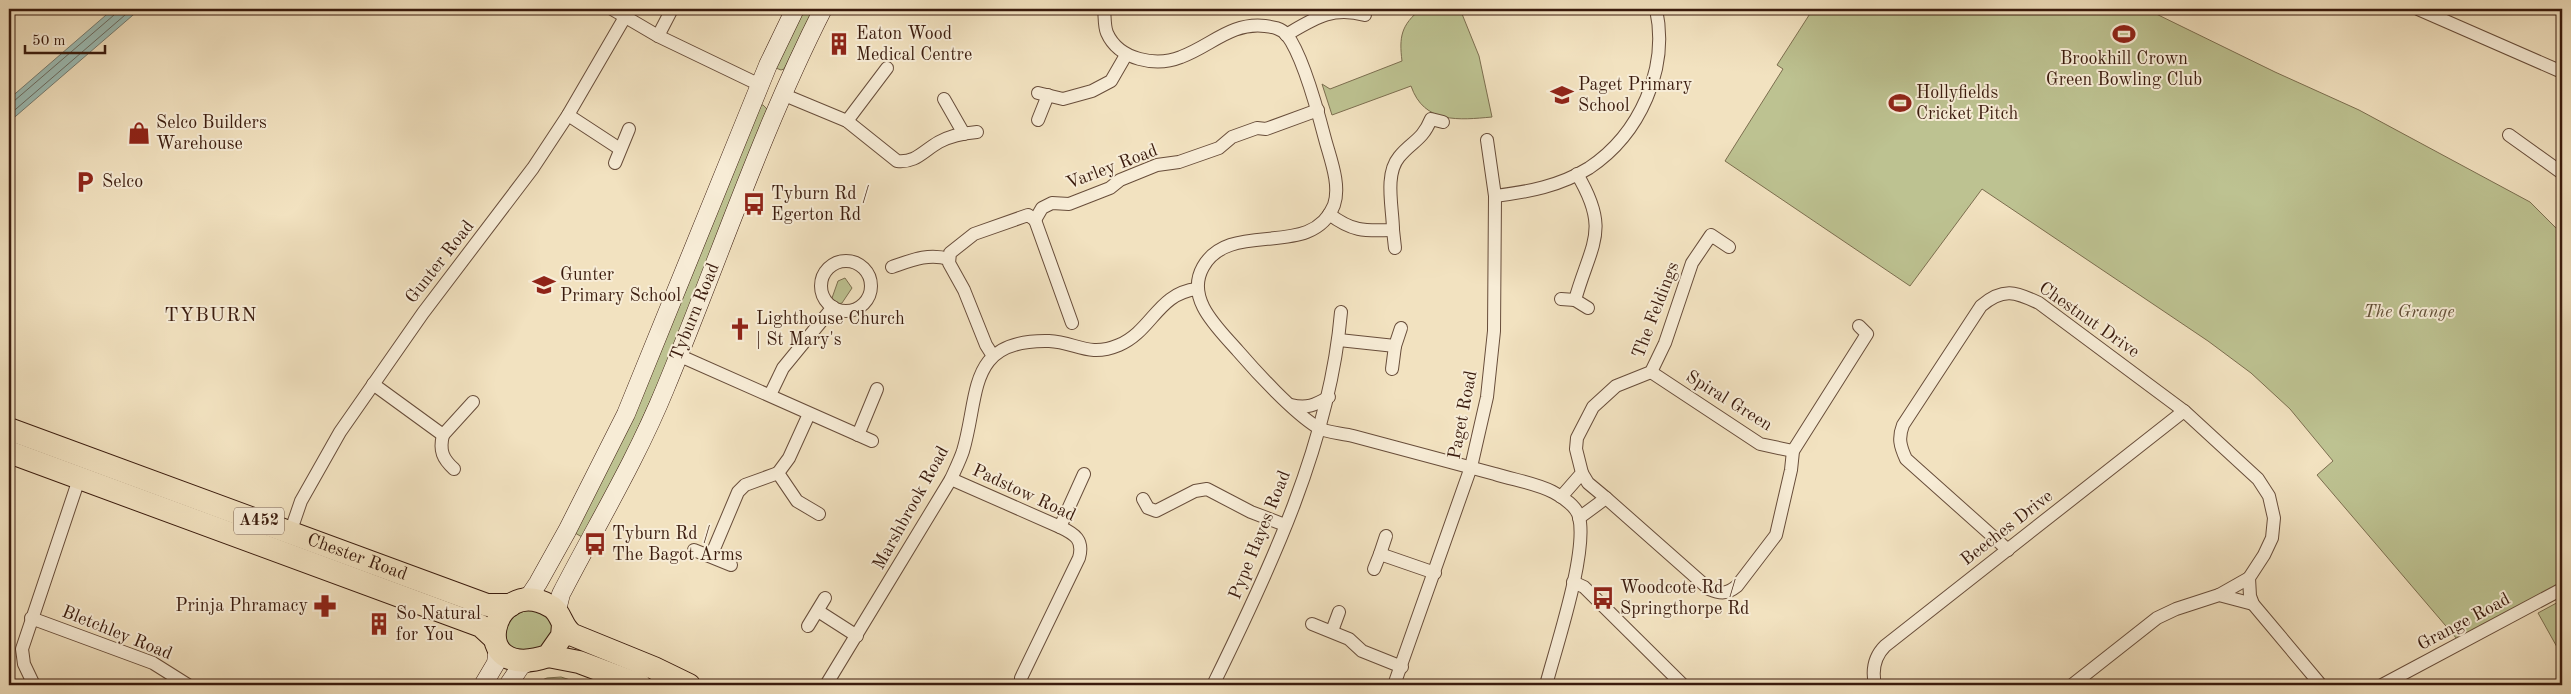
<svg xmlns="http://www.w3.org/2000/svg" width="2571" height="694" font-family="'Old Standard TT',serif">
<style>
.green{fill:#bdc291;stroke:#7c6e4f}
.water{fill:#9cbdb6;stroke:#757c72}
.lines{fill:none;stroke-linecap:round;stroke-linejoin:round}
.shore{stroke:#6b6c62;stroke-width:1}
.street-casing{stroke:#684d3a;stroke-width:14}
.secondary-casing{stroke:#3a1b0d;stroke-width:19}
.highway-casing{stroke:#3a1b0d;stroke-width:24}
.street{stroke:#f7ecd6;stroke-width:12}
.secondary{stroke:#f7ecd6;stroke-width:18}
.highway{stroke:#f2e2c0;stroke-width:22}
.labels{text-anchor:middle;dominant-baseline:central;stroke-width:4;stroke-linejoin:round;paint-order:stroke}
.shield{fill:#f7ecd6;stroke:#735a49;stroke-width:1}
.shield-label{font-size:16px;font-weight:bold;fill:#3a1b0d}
.poi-label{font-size:18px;fill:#3a1b0d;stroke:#f7ecd6;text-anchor:start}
.street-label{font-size:18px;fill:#3a1b0d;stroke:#f7ecd6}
.park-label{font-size:18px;font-style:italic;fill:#614d35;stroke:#f7ecd6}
.quarter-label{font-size:20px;letter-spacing:1px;fill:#3a1b0d;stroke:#f7ecd6}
</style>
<rect width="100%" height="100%" fill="#f2e2c0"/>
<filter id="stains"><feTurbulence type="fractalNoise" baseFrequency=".004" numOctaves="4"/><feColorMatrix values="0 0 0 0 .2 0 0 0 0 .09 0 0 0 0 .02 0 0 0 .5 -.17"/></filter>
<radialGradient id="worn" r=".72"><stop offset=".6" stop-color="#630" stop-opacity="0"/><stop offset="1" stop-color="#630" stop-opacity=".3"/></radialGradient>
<!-- green -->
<g class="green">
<path d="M 799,9 L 814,9 L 784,69 L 781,70 L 776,68 Z"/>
<path d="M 1421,9 L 1460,9 L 1479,56 L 1492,117 C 1459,120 1424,124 1411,86 L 1332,115 L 1322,84 L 1330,89 L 1402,61 C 1399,37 1401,25 1421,9 Z"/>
<path d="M 1813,9 L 2146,9 L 2275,72 L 2359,110 L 2530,202 L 2562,234 L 2562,582 L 2521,607 L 2457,639 L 2317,475 L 2333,461 L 2290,409 L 2251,373 L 2208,341 L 1982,189 L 1910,286 L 1725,161 L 1783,69 L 1777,65 Z"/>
<path d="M 758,104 L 763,105 L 767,109 L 668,362 L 605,500 L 582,537 L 575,533 Z"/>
<path d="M 845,278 L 852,288 L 842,303 L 838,304 L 832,298 L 838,281 Z"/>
<path d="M 2562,600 L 2562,656 L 2538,613 Z"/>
<path d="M 531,609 L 544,612 L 554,627 L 549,641 L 537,651 L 508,648 L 503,626 L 513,615 Z"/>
<path d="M 561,677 L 586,685 L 530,685 L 547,678 Z"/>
</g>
<!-- water -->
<path class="water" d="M 113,9 L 140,9 L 9,122 L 9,99 Z"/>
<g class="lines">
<!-- shore -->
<g class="shore">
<path d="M 9,103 L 14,101 L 114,15 L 116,9"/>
<path d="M 9,115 L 132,9"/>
</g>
<defs>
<g id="street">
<path d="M 612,9 L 658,36 L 760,85"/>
<path d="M 1104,9 C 1105,16 1104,26 1107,33 C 1119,60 1156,67 1181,57 C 1211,46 1231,22 1265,26 C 1273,27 1281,28 1287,35 C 1303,56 1318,112 1325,139 C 1330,158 1341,185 1334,205 C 1312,261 1230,218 1203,267 C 1185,299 1218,328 1238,351 C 1257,373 1293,412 1317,427 C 1326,433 1342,433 1353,436 C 1400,449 1448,461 1495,474 C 1514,480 1536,483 1553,492 C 1563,497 1577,507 1579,517 C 1588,552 1556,647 1546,685"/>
<path d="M 2418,9 L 2562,72"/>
<path d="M 1286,35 C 1315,18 1332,6 1365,15"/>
<path d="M 658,36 L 672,9"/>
<path d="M 1038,93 L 1063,99 L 1092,91 L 1111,81 L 1126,55"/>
<path d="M 782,94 L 847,121 L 897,161 C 916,163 923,151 939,142 C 950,136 965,133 977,132"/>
<path d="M 944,99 L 964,134"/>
<path d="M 568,115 L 620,149"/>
<path d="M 1038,120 L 1048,95"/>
<path d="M 847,121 L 887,68"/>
<path d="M 2509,135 L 2562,173"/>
<path d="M 615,163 L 629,129"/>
<path d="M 1495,196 C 1528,192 1560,186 1589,168 C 1640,134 1669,69 1656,9"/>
<path d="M 1329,214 C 1353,232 1364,231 1393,230 C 1393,209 1384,175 1399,157 C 1412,141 1422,141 1431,119 L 1443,122"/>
<path d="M 1035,220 L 1042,208 L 1052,203 L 1069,204 L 1110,188 L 1120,180 L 1157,165 L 1179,162 L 1219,148 L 1232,137 L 1257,128 L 1266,129 L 1318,110"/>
<path d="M 1035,220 L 1072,323"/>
<path d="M 1393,230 L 1395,248"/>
<circle cx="846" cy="286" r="25"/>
<path d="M 892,267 C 912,260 928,253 949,259"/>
<path d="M 1561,299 L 1575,300 C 1591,243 1611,231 1577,174"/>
<path d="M 1575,300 L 1588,308"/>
<path d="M 1339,340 L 1395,346 L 1401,328"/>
<path d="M 678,355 L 872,441"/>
<path d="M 993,356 L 986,345 L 964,290 L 949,263 L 950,253 L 974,234 L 1028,215 L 1035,220"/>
<path d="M 1392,369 L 1395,346"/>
<path d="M 1651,372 L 1760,444 L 1793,451"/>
<path d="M 373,384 L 443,435 L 473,402"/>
<path d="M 770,395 L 783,368 L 833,307"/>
<path d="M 1291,405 C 1307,409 1315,405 1329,397"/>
<path d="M 809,414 L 789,458 L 778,473 L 797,501 L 819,514"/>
<path d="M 443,435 C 439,451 443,459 454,469"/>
<path d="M 858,435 L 877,389"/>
<path d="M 1582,473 L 1588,483 L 1606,498"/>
<path d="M 951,479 L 1060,527 C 1075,534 1084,540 1079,558 L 1021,678"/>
<path d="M 1561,497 L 1582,473 L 1576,449 L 1577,438 L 1593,407 L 1616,386 L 1651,372 L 1665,343 L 1692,263 L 1711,235 L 1729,247"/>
<path d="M 1143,499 L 1148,508 L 1156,511 L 1195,491 L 1207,489 L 1251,512 L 1285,525"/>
<path d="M 1579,518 L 1606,498 L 1709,589 C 1721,594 1727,594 1737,586 L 1776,535 L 1791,470 L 1793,451 L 1867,334 L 1859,326"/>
<path d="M 1060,527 L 1084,474"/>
<path d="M 290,533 L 301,501 L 340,432 L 423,313 L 533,168 L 568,115 L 625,17"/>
<path d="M 694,550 L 731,565"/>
<path d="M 2008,550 L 1906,459 C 1900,446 1898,438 1903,425 L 1981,306 C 2003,287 2016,292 2039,303 L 2184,411 L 2258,479 L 2269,496 L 2274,518 L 2272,538 L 2264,555 L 2249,578 L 2250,596 L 2253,604 L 2321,685"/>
<path d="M 1380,554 L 1386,536"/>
<path d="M 711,556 L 738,492 L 745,485 L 778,473"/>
<path d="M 1374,569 L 1380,554 L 1435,573"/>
<path d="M 1573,582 L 1584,587 L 1683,685"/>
<path d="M 2219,595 L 2249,578"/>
<path d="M 818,611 L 857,636"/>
<path d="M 31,618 L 153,663 L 188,685"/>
<path d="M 1312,624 L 1349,639 L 1362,651 L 1402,667"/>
<path d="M 808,626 L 825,598"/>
<path d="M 1332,631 L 1339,612"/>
<path d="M 34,685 L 24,664 L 22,649 L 79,479"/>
<path d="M 826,685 L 951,479 C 955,470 960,460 963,451 C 980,394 966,339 1049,341 C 1076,342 1088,358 1119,345 C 1152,331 1158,293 1197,289"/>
<path d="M 1213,685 C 1270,569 1330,442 1341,312"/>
<path d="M 1394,685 L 1471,467 L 1487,397 L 1494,331 L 1495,196 L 1487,140"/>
<path d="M 1875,685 C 1872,671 1874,657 1885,646 L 2184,411"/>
<path d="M 2072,685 L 2157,618 L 2176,609 L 2219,595 L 2253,604"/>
<path d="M 2382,685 L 2562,589"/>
</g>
<g id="secondary">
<path d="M 518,601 L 530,595 L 538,583 L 567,531 L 626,414 L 768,65 L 795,9"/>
<path d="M 557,610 L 561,594 C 596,526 636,460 665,389 C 718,262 761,131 823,9"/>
<path d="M 483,685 L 496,663 L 498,646"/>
<path d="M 508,685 L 521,666 L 530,661"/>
</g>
<g id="highway">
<path id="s1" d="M 9,429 L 487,605 L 511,605"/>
<path d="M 9,452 L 481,626 L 494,638"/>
<path d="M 563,625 L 562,636 L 548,656 C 464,684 491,572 550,606 C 562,612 561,628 573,635 L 654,668 L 689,685"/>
<path d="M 548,656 L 579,662 L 640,685"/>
</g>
</defs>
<!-- street casing -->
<use href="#street" class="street-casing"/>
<!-- secondary casing -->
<use href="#secondary" class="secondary-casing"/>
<!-- highway casing -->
<use href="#highway" class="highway-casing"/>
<!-- street -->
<use href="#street" class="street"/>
<!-- secondary -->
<use href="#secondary" class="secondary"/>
<!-- highway -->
<use href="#highway" class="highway"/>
</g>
<!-- icons -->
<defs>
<symbol id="stadium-bare" viewBox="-9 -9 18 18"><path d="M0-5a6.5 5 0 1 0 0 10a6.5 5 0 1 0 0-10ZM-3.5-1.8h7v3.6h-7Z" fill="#8f2418" stroke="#f7ecd6" stroke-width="2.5" paint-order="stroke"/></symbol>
<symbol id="building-bare" viewBox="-9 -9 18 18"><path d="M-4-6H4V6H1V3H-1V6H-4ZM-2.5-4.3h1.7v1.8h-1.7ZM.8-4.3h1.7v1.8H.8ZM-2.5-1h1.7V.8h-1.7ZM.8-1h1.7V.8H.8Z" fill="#8f2418" stroke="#f7ecd6" stroke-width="2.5" paint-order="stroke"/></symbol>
<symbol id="school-bare" viewBox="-9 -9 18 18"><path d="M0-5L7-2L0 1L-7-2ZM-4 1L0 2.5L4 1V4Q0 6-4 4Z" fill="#8f2418" stroke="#f7ecd6" stroke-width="2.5" paint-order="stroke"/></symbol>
<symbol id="shop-bare" viewBox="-9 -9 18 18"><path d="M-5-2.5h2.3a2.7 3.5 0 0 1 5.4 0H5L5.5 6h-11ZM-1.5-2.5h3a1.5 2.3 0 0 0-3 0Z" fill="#8f2418" stroke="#f7ecd6" stroke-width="2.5" paint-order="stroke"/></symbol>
<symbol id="parking-bare" viewBox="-9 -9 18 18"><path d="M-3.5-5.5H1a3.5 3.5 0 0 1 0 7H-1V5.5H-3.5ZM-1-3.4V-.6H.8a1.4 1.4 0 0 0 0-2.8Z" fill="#8f2418" stroke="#f7ecd6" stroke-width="2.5" paint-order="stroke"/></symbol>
<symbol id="bus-bare" viewBox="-9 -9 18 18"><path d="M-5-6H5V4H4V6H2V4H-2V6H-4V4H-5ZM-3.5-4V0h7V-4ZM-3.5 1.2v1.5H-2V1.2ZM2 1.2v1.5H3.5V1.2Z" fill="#8f2418" stroke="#f7ecd6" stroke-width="2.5" paint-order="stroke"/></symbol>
<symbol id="church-bare" viewBox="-9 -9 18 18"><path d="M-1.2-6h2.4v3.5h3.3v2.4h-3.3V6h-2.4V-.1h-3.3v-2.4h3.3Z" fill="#8f2418" stroke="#f7ecd6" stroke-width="2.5" paint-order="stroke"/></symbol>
<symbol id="pharmacy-bare" viewBox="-9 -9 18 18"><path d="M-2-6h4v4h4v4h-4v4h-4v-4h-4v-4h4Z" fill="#8f2418" stroke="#f7ecd6" stroke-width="2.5" paint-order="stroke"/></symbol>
</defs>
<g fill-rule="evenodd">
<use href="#stadium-bare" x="2108" y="18" width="32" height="32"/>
<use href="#building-bare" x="823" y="28" width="32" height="32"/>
<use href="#school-bare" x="1546" y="79" width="32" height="32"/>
<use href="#stadium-bare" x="1884" y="87" width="32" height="32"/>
<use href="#shop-bare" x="123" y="117" width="32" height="32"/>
<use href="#parking-bare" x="69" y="166" width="32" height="32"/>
<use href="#bus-bare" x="738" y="188" width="32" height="32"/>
<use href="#school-bare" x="528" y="269" width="32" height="32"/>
<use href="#church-bare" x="724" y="313" width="32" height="32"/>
<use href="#bus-bare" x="579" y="528" width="32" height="32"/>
<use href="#bus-bare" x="1587" y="582" width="32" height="32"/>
<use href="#pharmacy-bare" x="309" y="590" width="32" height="32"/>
<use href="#building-bare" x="363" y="608" width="32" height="32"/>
</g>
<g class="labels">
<!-- shield labels -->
<rect class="shield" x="234" y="507.5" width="50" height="27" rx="4"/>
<g class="shield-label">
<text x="259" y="521">A452</text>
</g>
<!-- poi labels -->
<g class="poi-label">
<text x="856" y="34">Eaton Wood<tspan x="856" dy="21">Medical Centre</tspan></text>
<text x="2124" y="59" text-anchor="middle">Brookhill Crown<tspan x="2124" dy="21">Green Bowling Club</tspan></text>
<text x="1578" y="85">Paget Primary<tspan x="1578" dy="21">School</tspan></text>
<text x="1916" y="93">Hollyfields<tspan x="1916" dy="21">Cricket Pitch</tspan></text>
<text x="156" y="123">Selco Builders<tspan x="156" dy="21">Warehouse</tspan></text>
<text x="102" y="182">Selco</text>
<text x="771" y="194">Tyburn Rd /<tspan x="771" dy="21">Egerton Rd</tspan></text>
<text x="560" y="275">Gunter<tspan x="560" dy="21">Primary School</tspan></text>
<text x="756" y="319">Lighthouse Church<tspan x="756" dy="21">| St Mary's</tspan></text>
<text x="612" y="534">Tyburn Rd /<tspan x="612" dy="21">The Bagot Arms</tspan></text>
<text x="1620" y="588">Woodcote Rd /<tspan x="1620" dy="21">Springthorpe Rd</tspan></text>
<text x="308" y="606" text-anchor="end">Prinja Phramacy</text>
<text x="396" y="614">So Natural<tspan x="396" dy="21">for You</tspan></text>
</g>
<!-- street labels -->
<g class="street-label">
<text transform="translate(1112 167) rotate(-21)">Varley Road</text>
<text transform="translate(440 262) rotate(-52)">Gunter Road</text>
<text transform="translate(1656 310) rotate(-69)">The Feldings</text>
<text transform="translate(695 312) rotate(-68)">Tyburn Road</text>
<text transform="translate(2089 320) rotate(35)">Chestnut Drive</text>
<text transform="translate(1729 401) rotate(32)">Spiral Green</text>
<text transform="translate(1463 415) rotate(-79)">Paget Road</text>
<text transform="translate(1024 493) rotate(25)">Padstow Road</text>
<text transform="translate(911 508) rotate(-61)">Marshbrook Road</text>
<text transform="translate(2007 528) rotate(-38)">Beeches Drive</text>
<text transform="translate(1260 535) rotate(-68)">Pype Hayes Road</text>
<text stroke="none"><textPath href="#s1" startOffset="371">Chester Road</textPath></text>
<text transform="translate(2464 622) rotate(-28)">Grange Road</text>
<text transform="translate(117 633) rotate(22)">Bletchley Road</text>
</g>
<!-- park labels -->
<g class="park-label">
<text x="2409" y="312">The Grange</text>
</g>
<!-- quarter labels -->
<g class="quarter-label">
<text x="211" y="316">TYBURN</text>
</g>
</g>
<!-- margin -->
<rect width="2571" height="694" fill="none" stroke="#f2e2c0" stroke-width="30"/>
<rect x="10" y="10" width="2551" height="674" fill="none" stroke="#3a1b0d" stroke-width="2.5"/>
<rect x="15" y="15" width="2541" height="664" fill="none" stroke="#3a1b0d"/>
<!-- scale -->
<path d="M25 45v8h80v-8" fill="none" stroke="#3a1b0d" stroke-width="2.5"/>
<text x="32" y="45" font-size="15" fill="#3a1b0d" stroke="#f7ecd6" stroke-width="4" paint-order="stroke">50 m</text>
<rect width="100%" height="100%" filter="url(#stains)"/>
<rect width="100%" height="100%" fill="url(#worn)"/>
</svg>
